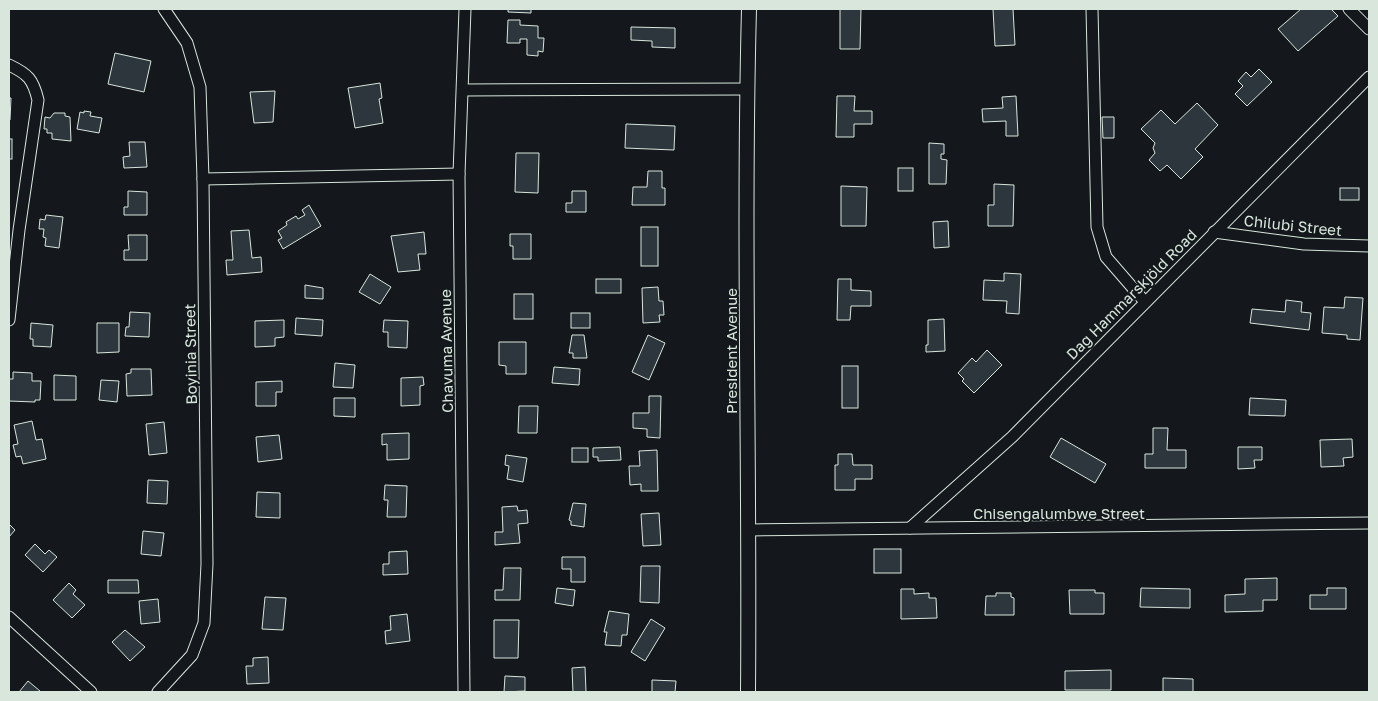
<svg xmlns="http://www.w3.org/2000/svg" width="1378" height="701" font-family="'Golos Text',sans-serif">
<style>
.building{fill:#2c363c;stroke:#d8e6dc}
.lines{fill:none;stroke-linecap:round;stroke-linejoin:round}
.minor-casing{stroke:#d8e6dc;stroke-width:13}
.tertiary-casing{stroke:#d8e6dc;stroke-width:16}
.minor{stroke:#14181c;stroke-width:11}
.tertiary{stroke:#14181c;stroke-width:14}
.labels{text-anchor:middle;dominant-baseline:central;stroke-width:4;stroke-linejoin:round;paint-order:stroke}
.street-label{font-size:15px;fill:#d8e6dc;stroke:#14181c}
</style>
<rect width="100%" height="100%" fill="#14181c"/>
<!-- building -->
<g class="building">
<path d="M 508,9 L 531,9 L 531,13 L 508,12 Z"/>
<path d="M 840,9 L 861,9 L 860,49 L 840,49 Z"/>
<path d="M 993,9 L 1013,9 L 1015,45 L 995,46 Z"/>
<path d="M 1301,9 L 1331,9 L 1338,16 L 1298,51 L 1278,29 Z"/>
<path d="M 508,20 L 520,20 L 520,25 L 538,26 L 538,38 L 544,38 L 543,52 L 538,51 L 538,56 L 527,55 L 527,39 L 520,39 L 520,43 L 507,43 Z"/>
<path d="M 631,27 L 675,28 L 675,48 L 652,47 L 652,41 L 631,40 Z"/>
<path d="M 115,53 L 151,61 L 144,92 L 108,84 Z"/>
<path d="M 1259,69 L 1272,82 L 1247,106 L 1235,94 L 1243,86 L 1238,81 L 1246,72 L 1251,77 Z"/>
<path d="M 380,83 L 382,98 L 379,99 L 383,123 L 355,128 L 348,88 Z"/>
<path d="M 275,91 L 273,122 L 254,123 L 250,92 Z"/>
<path d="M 837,96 L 855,96 L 854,111 L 872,111 L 872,124 L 854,124 L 854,137 L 836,137 Z"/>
<path d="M 1016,96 L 1018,136 L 1006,136 L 1006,121 L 983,122 L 982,109 L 1003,108 L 1002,97 Z"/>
<path d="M 9,98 L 11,98 L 10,120 L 9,120 Z"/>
<path d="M 1197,103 L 1218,125 L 1195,149 L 1203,157 L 1181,179 L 1167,165 L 1160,171 L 1149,160 L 1155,153 L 1153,148 L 1155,143 L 1141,129 L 1161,110 L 1175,124 Z"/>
<path d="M 84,111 L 91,112 L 90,116 L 102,118 L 99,133 L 77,129 L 80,112 L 84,113 Z"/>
<path d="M 54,113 L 65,113 L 65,116 L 70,117 L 71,141 L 52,139 L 52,133 L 47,133 L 47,129 L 44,129 L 45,117 L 50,118 Z"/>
<path d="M 1102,117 L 1114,117 L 1114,138 L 1103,138 Z"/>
<path d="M 626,124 L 675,126 L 674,150 L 625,148 Z"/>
<rect x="9" y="139" width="3" height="20"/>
<path d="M 129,142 L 145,142 L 147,167 L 124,168 L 123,157 L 130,156 Z"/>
<path d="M 929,143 L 944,144 L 944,154 L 941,154 L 941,159 L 947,160 L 946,184 L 929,184 Z"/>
<path d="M 516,153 L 539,153 L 538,193 L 515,192 Z"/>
<rect x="898" y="168" width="15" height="23"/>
<path d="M 648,171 L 662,171 L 662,188 L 665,188 L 665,205 L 632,205 L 633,187 L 647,187 Z"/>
<path d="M 994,184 L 1014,185 L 1013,226 L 988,226 L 988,205 L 994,205 Z"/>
<path d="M 841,186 L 867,187 L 866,226 L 841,226 Z"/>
<rect x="1340" y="188" width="19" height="12"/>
<path d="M 128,191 L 147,192 L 147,215 L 124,215 L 124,207 L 128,207 Z"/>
<path d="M 572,191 L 586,191 L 586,212 L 566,212 L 566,203 L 572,203 Z"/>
<path d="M 309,205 L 321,226 L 283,249 L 278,240 L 282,238 L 278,231 L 287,225 L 286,222 L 296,216 L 298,219 L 305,215 L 302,210 Z"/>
<path d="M 46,215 L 63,217 L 59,248 L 45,246 L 46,238 L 43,237 L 44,229 L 39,229 L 40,219 L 45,220 Z"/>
<path d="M 948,221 L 949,247 L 934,248 L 933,222 Z"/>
<rect x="641" y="227" width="17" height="39"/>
<path d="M 249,230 L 252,258 L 261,257 L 262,272 L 227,275 L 226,260 L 233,260 L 231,231 Z"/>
<path d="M 424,232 L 426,254 L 418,254 L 420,270 L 398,272 L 391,236 Z"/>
<path d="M 510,234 L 531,234 L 531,259 L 513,259 L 513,246 L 510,246 Z"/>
<path d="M 128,235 L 147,235 L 147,260 L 124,260 L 124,250 L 129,250 Z"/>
<path d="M 1004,273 L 1021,274 L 1019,314 L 1006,313 L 1007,301 L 983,300 L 984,280 L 1004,281 Z"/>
<path d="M 370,274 L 391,287 L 380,304 L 359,292 Z"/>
<rect x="596" y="279" width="25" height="14"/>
<path d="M 838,279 L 851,279 L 851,290 L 871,291 L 871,306 L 851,306 L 850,320 L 837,320 Z"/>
<path d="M 305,285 L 323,288 L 323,299 L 305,298 Z"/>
<path d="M 658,287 L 659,301 L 663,301 L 664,315 L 659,315 L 660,322 L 643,323 L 642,288 Z"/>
<rect x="514" y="294" width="19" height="25"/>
<path d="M 1345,297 L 1363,298 L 1360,340 L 1347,339 L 1347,335 L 1322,333 L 1324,307 L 1344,308 Z"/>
<path d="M 1286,300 L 1302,302 L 1301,312 L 1311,313 L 1309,330 L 1250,323 L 1252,309 L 1285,312 Z"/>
<path d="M 130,312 L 150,313 L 149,337 L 125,336 L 126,327 L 129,327 Z"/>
<rect x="571" y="313" width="19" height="15"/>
<path d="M 296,318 L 323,320 L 322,336 L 295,334 Z"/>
<path d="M 944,319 L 945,351 L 926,352 L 926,345 L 928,345 L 928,320 Z"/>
<path d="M 284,320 L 284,337 L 275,338 L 275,346 L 255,347 L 255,321 Z"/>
<path d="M 384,320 L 408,321 L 407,348 L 388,347 L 388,332 L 383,332 Z"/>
<path d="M 31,323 L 53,325 L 51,347 L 33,346 L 33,339 L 30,339 Z"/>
<path d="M 97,323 L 119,323 L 119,352 L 97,353 Z"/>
<path d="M 572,335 L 584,335 L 587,358 L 573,358 L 573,353 L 569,353 Z"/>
<path d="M 648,335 L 665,343 L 649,380 L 632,372 Z"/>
<path d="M 499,342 L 526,342 L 526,374 L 506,374 L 506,366 L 499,365 Z"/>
<path d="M 987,350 L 1002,365 L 974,393 L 962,381 L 964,379 L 958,373 L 972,358 L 976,362 Z"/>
<path d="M 335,363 L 355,365 L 353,388 L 333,387 Z"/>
<rect x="842" y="366" width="16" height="42"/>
<path d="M 554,367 L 580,369 L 579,385 L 552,383 Z"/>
<path d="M 131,369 L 151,369 L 152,395 L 127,396 L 126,374 L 131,373 Z"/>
<path d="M 13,372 L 32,373 L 32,381 L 41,381 L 40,400 L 35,400 L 35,402 L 9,401 L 9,379 L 13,379 Z"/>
<path d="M 54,375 L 76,376 L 76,400 L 54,400 Z"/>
<path d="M 423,377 L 424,385 L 420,386 L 420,405 L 401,406 L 401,378 Z"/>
<path d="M 101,380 L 119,381 L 117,402 L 99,400 Z"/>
<path d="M 282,381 L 282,392 L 276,392 L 276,406 L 256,406 L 256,382 Z"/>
<path d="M 649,396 L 661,396 L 660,438 L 647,437 L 647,429 L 633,428 L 633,413 L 649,413 Z"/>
<path d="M 334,398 L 355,398 L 355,417 L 334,416 Z"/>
<path d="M 1250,398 L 1286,400 L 1285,416 L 1249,415 Z"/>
<path d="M 519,406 L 538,406 L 537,433 L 518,433 Z"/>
<path d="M 32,421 L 36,440 L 42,439 L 46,459 L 23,464 L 21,456 L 16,457 L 13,445 L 18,444 L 14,425 Z"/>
<path d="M 164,422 L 167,453 L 149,455 L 146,424 Z"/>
<path d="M 1153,428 L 1168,428 L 1167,450 L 1186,450 L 1186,468 L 1145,468 L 1145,454 L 1153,454 Z"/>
<path d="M 409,433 L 409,459 L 387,460 L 387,444 L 382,445 L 382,434 Z"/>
<path d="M 279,435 L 282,459 L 258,462 L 256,437 Z"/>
<path d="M 1061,438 L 1106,464 L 1095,483 L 1050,457 Z"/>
<path d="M 1352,439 L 1353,457 L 1343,458 L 1344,466 L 1321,467 L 1320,440 Z"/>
<path d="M 620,447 L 621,460 L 598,461 L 598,457 L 593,457 L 593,448 Z"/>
<path d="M 1238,447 L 1262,447 L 1262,460 L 1254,460 L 1255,468 L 1238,469 Z"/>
<rect x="572" y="448" width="16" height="14"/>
<path d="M 657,450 L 658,491 L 641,491 L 641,484 L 630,485 L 629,466 L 640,466 L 639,451 Z"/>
<path d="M 838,454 L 852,454 L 853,465 L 872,465 L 872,479 L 855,479 L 855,490 L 835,490 L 835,465 L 838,465 Z"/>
<path d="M 506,455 L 527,458 L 523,482 L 507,479 L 509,466 L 505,465 Z"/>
<path d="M 148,480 L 168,481 L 167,504 L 147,503 Z"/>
<path d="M 385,485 L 407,486 L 406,517 L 387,517 L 388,500 L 384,500 Z"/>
<path d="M 257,492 L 280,493 L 280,518 L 256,517 Z"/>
<path d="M 573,503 L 586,504 L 584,527 L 571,525 L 571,521 L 569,520 Z"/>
<path d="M 517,506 L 518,511 L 527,510 L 528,523 L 518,524 L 520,543 L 495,545 L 495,532 L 503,532 L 502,507 Z"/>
<path d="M 659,513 L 661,545 L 643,546 L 641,514 Z"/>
<path d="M 9,524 L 15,530 L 9,537 Z"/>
<path d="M 143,531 L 164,533 L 161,556 L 141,554 Z"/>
<path d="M 35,544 L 45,554 L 49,550 L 57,557 L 43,572 L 25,555 Z"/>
<rect x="874" y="549" width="27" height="24"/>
<path d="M 407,551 L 408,574 L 383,575 L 383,564 L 389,564 L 389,552 Z"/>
<path d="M 562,557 L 585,557 L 585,582 L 571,582 L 571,569 L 562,569 Z"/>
<path d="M 641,566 L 660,566 L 659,603 L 640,602 Z"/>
<path d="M 504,568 L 521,568 L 520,600 L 495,600 L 495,590 L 503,590 Z"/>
<path d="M 1277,578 L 1277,600 L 1263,600 L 1263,611 L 1225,612 L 1225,595 L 1245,594 L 1245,579 Z"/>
<path d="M 108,580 L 138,580 L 139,593 L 108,593 Z"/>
<path d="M 69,583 L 76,590 L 73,594 L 85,605 L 72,618 L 53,600 Z"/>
<path d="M 557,588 L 575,590 L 573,606 L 555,603 Z"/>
<path d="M 1141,588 L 1190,589 L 1190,608 L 1140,607 Z"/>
<path d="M 1327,588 L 1346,588 L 1346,609 L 1310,609 L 1310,595 L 1327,595 Z"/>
<path d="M 901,589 L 914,589 L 914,594 L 929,593 L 929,598 L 936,598 L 937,618 L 901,619 Z"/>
<path d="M 1069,590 L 1095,590 L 1095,593 L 1104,593 L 1104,614 L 1070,614 Z"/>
<path d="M 996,593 L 1011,593 L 1011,597 L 1014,598 L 1014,615 L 985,615 L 986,596 L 996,596 Z"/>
<path d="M 265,597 L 286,598 L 283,630 L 262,629 Z"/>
<path d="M 158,599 L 160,622 L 141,624 L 139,601 Z"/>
<path d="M 609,611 L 629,614 L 627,635 L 622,635 L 621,646 L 605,645 L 607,632 L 604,632 Z"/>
<path d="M 407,614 L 410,641 L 386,644 L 385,631 L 391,630 L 390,616 Z"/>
<path d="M 651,619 L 665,628 L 645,661 L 631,652 Z"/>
<path d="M 494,620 L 519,620 L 518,658 L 494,658 Z"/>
<path d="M 125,630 L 145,647 L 130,661 L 112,642 Z"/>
<path d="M 268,657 L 269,683 L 247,684 L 246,666 L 253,666 L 253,658 Z"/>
<path d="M 585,667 L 586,692 L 573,692 L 572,668 Z"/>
<path d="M 1111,670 L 1111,690 L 1065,690 L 1065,671 Z"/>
<path d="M 505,676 L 525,677 L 525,691 L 504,692 Z"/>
<path d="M 1163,678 L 1193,679 L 1193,692 L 1163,692 Z"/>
<path d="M 652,680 L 676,681 L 675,692 L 652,692 Z"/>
<path d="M 28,681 L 40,691 L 38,692 L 19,692 Z"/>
</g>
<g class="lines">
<defs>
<g id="minor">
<path d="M 1092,9 L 1097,227 L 1106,257 L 1145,302"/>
<path d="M 1349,9 L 1369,29"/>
<path d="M 9,65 C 28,74 33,79 38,100 L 19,230 L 9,320"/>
<path d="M 463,90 L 747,89"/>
<path d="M 203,179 L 459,174"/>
<path d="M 1214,232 L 1304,244 L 1369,246"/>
<path d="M 910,528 L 1012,437 L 1369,77"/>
<path d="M 749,530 L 1369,523"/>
<path d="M 9,617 L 91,692"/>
<path d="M 158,692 L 192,655 L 204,623 L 207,564 L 203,179 L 200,87 L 187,43 L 164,9"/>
<path d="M 464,692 L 459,174 L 465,9"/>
</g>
<path id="tertiary" d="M 748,692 C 750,464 743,237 749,9"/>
</defs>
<!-- minor casing -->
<use href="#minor" class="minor-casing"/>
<!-- tertiary casing -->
<use href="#tertiary" class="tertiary-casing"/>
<!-- minor -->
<use href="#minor" class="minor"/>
<!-- tertiary -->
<use href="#tertiary" class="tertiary"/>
</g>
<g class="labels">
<!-- street labels -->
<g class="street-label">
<text transform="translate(1293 225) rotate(6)">Chilubi Street</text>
<text transform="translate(1131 294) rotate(-45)">Dag Hammarskjöld Road</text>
<text transform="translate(446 351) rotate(-91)">Chavuma Avenue</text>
<text transform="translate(731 351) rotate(-90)">President Avenue</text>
<text transform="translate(190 354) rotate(-91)">Boyinia Street</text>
<text x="1059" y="513">Chisengalumbwe Street</text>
</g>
</g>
<!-- border -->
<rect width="1378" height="701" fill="none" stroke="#d8e6dc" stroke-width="20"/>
</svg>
